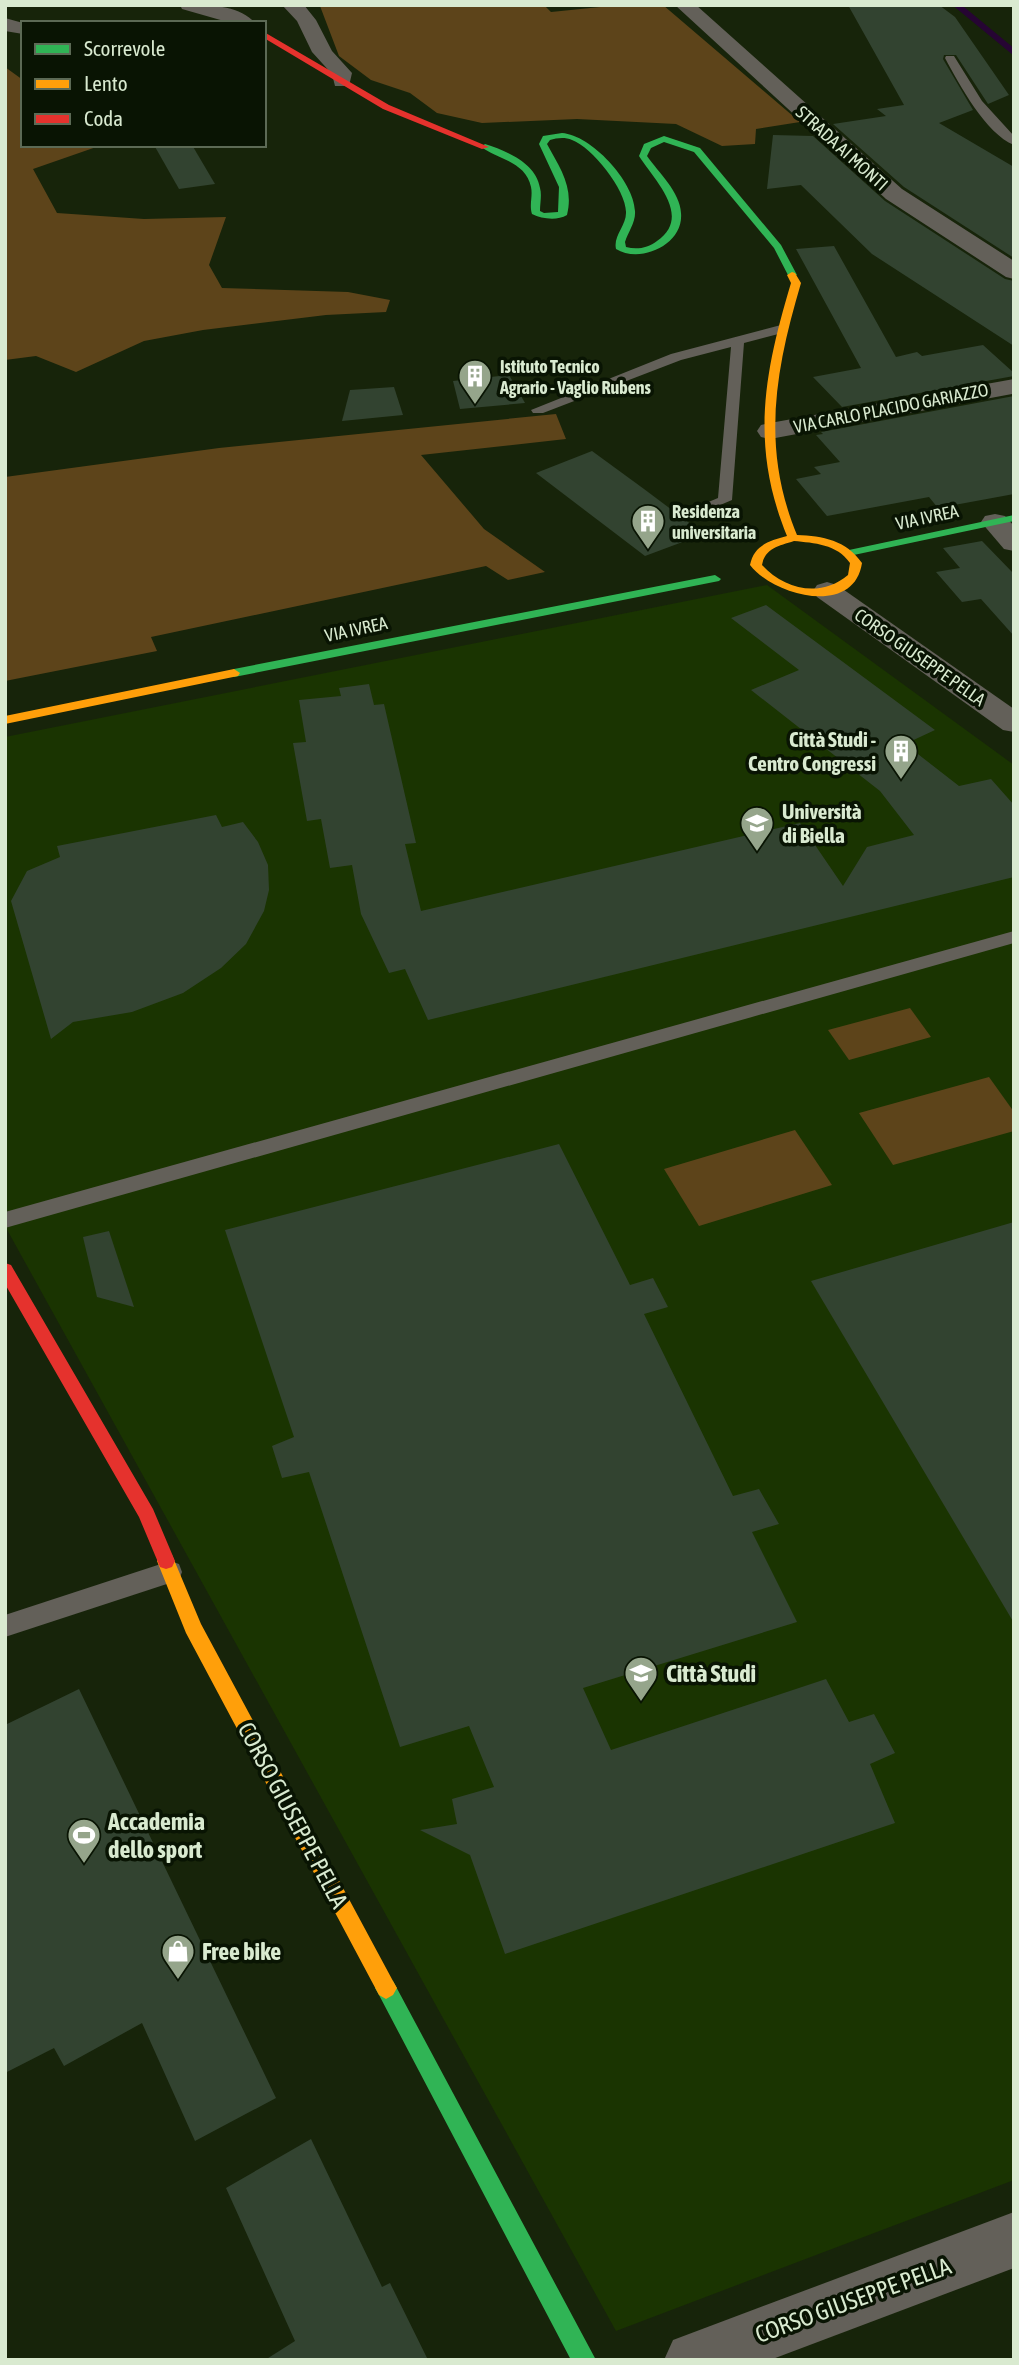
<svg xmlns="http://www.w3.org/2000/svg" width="1019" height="2365" font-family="'Asap Condensed',sans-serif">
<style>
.built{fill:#1a3401}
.green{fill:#5d441a}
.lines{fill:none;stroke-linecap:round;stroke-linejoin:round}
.stream{stroke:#260533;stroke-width:6}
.building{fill:#324330}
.lane{fill:#636059;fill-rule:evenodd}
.street{fill:#636059;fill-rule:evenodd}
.fast{fill:#30b455;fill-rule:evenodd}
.slow{fill:#ff9f0a;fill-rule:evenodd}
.jam{fill:#e5322d;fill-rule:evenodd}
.labels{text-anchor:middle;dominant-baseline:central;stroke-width:7;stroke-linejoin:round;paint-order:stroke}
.far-street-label{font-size:18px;fill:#d9ead0;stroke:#091403}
.far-poi-label{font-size:18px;font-weight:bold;fill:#d9ead0;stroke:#091403;text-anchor:start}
.poi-label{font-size:21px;font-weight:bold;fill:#d9ead0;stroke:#091403;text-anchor:end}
.near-poi-label{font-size:24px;font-weight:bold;fill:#d9ead0;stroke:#091403;text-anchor:start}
.near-street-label{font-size:24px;fill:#d9ead0;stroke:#091403}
</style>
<rect width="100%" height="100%" fill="#17240a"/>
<!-- built -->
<path class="built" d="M 767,585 L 1014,765 L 1014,2180 L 616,2331 L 5,1226 L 5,737 Z"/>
<!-- green -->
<g class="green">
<path d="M 544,5 L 551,12 L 620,5 L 663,5 L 800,122 L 756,129 L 755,144 L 722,146 L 676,124 L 577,119 L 482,123 L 437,113 L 410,93 L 371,80 L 339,56 L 320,6 Z"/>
<path d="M 5,67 L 23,80 L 23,145 L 102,145 L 33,169 L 57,213 L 144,219 L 226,217 L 209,265 L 222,288 L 348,292 L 390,300 L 386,312 L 326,315 L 203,330 L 144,341 L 76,372 L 36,356 L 5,360 Z"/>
<path d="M 556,414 L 566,439 L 421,455 L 484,529 L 545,572 L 508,580 L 486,566 L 151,637 L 157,651 L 5,681 L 5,477 L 219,448 Z"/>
<path d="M 910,1008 L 931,1037 L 849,1060 L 828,1030 Z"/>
<path d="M 989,1077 L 1014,1112 L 1014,1131 L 893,1165 L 859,1113 Z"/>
<path d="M 795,1130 L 832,1185 L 699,1226 L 664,1169 Z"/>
</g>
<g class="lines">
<!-- stream -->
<path class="stream" d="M 957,5 L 1014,52"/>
</g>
<!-- building -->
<g class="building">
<path d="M 848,5 L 939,5 L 955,17 L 1009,95 L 988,104 L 956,55 L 944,55 L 943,59 L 973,110 L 939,123 L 1014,167 L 1014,258 L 904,187 L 833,124 L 886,116 L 877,109 L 904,105 Z"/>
<path d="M 773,135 L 813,136 L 885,201 L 1005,279 L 1014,281 L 1014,346 L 872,254 L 801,185 L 767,189 Z"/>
<path d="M 154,145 L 192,145 L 215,184 L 179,189 Z"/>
<path d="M 834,246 L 896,357 L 917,352 L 922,356 L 983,345 L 1014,373 L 1014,376 L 842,407 L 813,377 L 861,368 L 796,249 Z"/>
<path d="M 509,375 L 525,403 L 460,409 L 453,381 Z"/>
<path d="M 394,387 L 403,415 L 342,421 L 350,390 Z"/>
<path d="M 1014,396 L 1014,494 L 938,508 L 929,497 L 827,516 L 796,479 L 821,474 L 814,467 L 840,462 L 816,435 L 823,434 L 821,432 Z"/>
<path d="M 592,451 L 644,489 L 704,534 L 645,556 L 536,473 Z"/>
<path d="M 982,541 L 1014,574 L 1014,636 L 981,599 L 962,602 L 936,572 L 960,568 L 943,548 Z"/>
<path d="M 766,605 L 935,730 L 905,744 L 959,786 L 991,779 L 1014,805 L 1014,877 L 428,1020 L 405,969 L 389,973 L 361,914 L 352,865 L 330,868 L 321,819 L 307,821 L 293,743 L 306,742 L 299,700 L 341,696 L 339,688 L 369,684 L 374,705 L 384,704 L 416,843 L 405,844 L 421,911 L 800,823 L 843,886 L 867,847 L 914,835 L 880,791 L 751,690 L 799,670 L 731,618 Z"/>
<path d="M 216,815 L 222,827 L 243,822 L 258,842 L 268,865 L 269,890 L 264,911 L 246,944 L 221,968 L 183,993 L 132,1012 L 73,1022 L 51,1039 L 11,901 L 27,871 L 60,857 L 57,846 Z"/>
<path d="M 559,1144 L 630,1285 L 653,1278 L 668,1307 L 644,1314 L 733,1496 L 759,1489 L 779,1524 L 752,1532 L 797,1622 L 583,1688 L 611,1750 L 826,1679 L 849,1722 L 874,1714 L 895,1753 L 870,1764 L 895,1823 L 505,1954 L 470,1855 L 420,1830 L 457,1824 L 452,1799 L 494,1787 L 469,1726 L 400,1747 L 309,1472 L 282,1478 L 272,1446 L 294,1437 L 225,1230 Z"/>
<path d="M 1014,1222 L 1014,1623 L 811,1281 Z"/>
<path d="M 109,1231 L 134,1307 L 97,1297 L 83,1237 Z"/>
<path d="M 79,1689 L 276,2098 L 195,2141 L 142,2023 L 64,2066 L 54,2048 L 5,2073 L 5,1725 Z"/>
<path d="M 311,2139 L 382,2287 L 390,2283 L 428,2360 L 265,2360 L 295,2341 L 226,2188 Z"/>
</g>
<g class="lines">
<!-- lane -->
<g class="lane">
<path d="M 946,56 L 954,56 L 982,101 L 1014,136 L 1014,145 C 986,134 959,84 945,58 Z"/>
<path d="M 781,325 L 786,326 L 786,332 L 744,343 L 732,500 L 699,514 L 689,514 L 687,511 L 718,498 L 731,347 L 681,360 L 543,413 L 533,413 L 531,410 L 671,354 Z"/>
<path d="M 1014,931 L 1014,943 L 5,1228 L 5,1212 Z"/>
<path d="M 170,1561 L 179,1564 L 182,1572 L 179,1580 L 5,1637 L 5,1615 Z"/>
</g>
<!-- street -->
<g class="street">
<path d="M 180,5 C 203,5 238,3 255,23 L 231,23 L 182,9 Z"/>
<path d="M 282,5 L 304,5 L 316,20 L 332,51 L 352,73 L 349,86 L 335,86 L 332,74 L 312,52 L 297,21 Z"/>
<path d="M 675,5 L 696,5 L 902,189 L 1014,261 L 1014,279 L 1006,277 L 886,199 Z"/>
<path d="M 5,18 L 23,23 L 23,34 L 5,31 Z"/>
<path d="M 1014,379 L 1012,394 L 770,439 L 761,437 L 757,431 L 761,425 L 770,423 Z"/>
<path d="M 995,514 L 1005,516 L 1014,526 L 1014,551 L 1004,549 L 981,522 L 985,516 Z"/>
<path d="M 827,582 L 837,585 L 1014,709 L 1014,732 L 1003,730 L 817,597 L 813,591 L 817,585 Z"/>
<path d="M 1014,2212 L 1014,2268 L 770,2360 L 664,2360 L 673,2340 Z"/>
</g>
<!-- fast -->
<g class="fast">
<path d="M 562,133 C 591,135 634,181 635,211 C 636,222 628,232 625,242 L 626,247 C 637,250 648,248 657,241 C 693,216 654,180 639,156 L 644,144 L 664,136 L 700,148 L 781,245 L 797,275 L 789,277 L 774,248 L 694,152 L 664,142 L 651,148 L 647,156 C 659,173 680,192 681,213 C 684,245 640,264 616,249 C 613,236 626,226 626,213 C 627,191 592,147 572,140 C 565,137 557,138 550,140 L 547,144 C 560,168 574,187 567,215 C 557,221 542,219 532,214 C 529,205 533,196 531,187 C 526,162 498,159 481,147 L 485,144 C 507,151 536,163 540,188 C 542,195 540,203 540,211 L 544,213 L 558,212 L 559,187 L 539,144 L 543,136 Z"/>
<path d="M 1014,515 L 1014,521 L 849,556 L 843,553 L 849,550 Z"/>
<path d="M 715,575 L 721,579 L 719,581 L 234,677 L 228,673 L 234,669 Z"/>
<path d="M 386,1977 L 393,1981 L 596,2360 L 571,2360 L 379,1995 L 375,1988 L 379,1981 Z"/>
</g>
<!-- slow -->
<g class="slow">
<path d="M 792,272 L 795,273 L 801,283 C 775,371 761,448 797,535 C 823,536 846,540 862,563 C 854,617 774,596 750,565 C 754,545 769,541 787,536 C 750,446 764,373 791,283 L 787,275 ZM 794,541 C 814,543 837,544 850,563 L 848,575 C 821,598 785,590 762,565 C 765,548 779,546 794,541 Z"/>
<path d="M 234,669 L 240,673 L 238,676 L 5,724 L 5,716 Z"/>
<path d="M 166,1553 L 172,1555 L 201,1624 L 393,1981 L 397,1988 L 393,1995 L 386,1999 L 379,1995 L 186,1633 L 157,1561 L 160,1555 Z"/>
</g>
<!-- jam -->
<g class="jam">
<path d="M 264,32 L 389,105 L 489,147 L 482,149 L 383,109 L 264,38 Z"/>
<path d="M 5,1263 L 11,1265 L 153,1509 L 175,1561 L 172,1567 L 166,1569 L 160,1567 L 139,1517 L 5,1284 Z"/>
</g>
</g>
<!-- icons -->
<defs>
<symbol id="building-pin" viewBox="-11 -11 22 30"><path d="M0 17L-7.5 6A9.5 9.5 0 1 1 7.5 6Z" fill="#95a58b" stroke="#091403"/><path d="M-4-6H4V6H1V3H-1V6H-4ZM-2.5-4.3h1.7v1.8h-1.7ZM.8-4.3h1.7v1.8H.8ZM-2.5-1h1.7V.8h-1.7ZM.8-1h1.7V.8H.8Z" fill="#fff"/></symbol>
<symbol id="university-pin" viewBox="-11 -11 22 30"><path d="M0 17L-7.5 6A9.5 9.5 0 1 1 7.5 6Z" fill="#95a58b" stroke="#091403"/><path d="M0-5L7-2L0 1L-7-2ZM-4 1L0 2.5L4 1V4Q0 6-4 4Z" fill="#fff"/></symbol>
<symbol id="stadium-pin" viewBox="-11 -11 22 30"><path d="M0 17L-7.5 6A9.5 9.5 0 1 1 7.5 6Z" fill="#95a58b" stroke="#091403"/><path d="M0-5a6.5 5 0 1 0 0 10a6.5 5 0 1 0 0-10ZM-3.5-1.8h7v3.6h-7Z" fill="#fff"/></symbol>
<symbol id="shop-pin" viewBox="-11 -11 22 30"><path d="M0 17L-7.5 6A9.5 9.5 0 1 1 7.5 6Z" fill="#95a58b" stroke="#091403"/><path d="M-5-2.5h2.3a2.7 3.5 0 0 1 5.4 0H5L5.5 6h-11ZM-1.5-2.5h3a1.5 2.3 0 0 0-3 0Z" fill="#fff"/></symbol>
</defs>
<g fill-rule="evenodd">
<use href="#building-pin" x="456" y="357" width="38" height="52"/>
<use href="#building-pin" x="629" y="502" width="38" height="52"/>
<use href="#building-pin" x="882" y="732" width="38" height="52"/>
<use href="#university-pin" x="738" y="804" width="38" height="52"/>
<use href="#university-pin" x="622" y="1654" width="38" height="52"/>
<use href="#stadium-pin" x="65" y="1816" width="38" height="52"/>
<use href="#shop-pin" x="159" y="1932" width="38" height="52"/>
</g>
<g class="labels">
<!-- far-street labels -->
<g class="far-street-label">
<text transform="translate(842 148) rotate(42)">STRADA AI MONTI</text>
<text transform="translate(891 408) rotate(-11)">VIA CARLO PLACIDO GARIAZZO</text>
<text transform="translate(927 517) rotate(-12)">VIA IVREA</text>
<text transform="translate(356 629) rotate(-12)">VIA IVREA</text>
<text transform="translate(920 657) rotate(35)">CORSO GIUSEPPE PELLA</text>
</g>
<!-- far-poi labels -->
<g class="far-poi-label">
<text x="500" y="366">Istituto Tecnico<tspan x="500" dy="21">Agrario - Vaglio Rubens</tspan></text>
<text x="672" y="511">Residenza<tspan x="672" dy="21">universitaria</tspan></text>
</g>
<!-- poi labels -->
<g class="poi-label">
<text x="876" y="739">Città Studi -<tspan x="876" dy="24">Centro Congressi</tspan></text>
<text x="782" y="811" text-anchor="start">Università<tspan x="782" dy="24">di Biella</tspan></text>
</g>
<!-- near-poi labels -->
<g class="near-poi-label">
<text x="666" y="1673">Città Studi</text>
<text x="108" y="1821">Accademia<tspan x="108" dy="28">dello sport</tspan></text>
<text x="202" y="1951">Free bike</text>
</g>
<!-- near-street labels -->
<g class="near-street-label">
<text transform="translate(293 1815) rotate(62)">CORSO GIUSEPPE PELLA</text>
<text transform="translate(853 2300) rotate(-20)">CORSO GIUSEPPE PELLA</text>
</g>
</g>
<!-- border -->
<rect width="1019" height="2365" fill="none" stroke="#d9ead0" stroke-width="14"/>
<!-- legend -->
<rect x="21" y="21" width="245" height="126" fill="#091403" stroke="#5c6a55" stroke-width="2"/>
<rect x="35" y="44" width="35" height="10" fill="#30b455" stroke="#5c6a55" stroke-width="2"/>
<text x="84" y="56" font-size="21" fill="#d9ead0">Scorrevole</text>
<rect x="35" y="79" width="35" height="10" fill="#ff9f0a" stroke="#5c6a55" stroke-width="2"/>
<text x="84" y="91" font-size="21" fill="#d9ead0">Lento</text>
<rect x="35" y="114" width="35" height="10" fill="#e5322d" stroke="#5c6a55" stroke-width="2"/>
<text x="84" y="126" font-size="21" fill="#d9ead0">Coda</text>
</svg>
